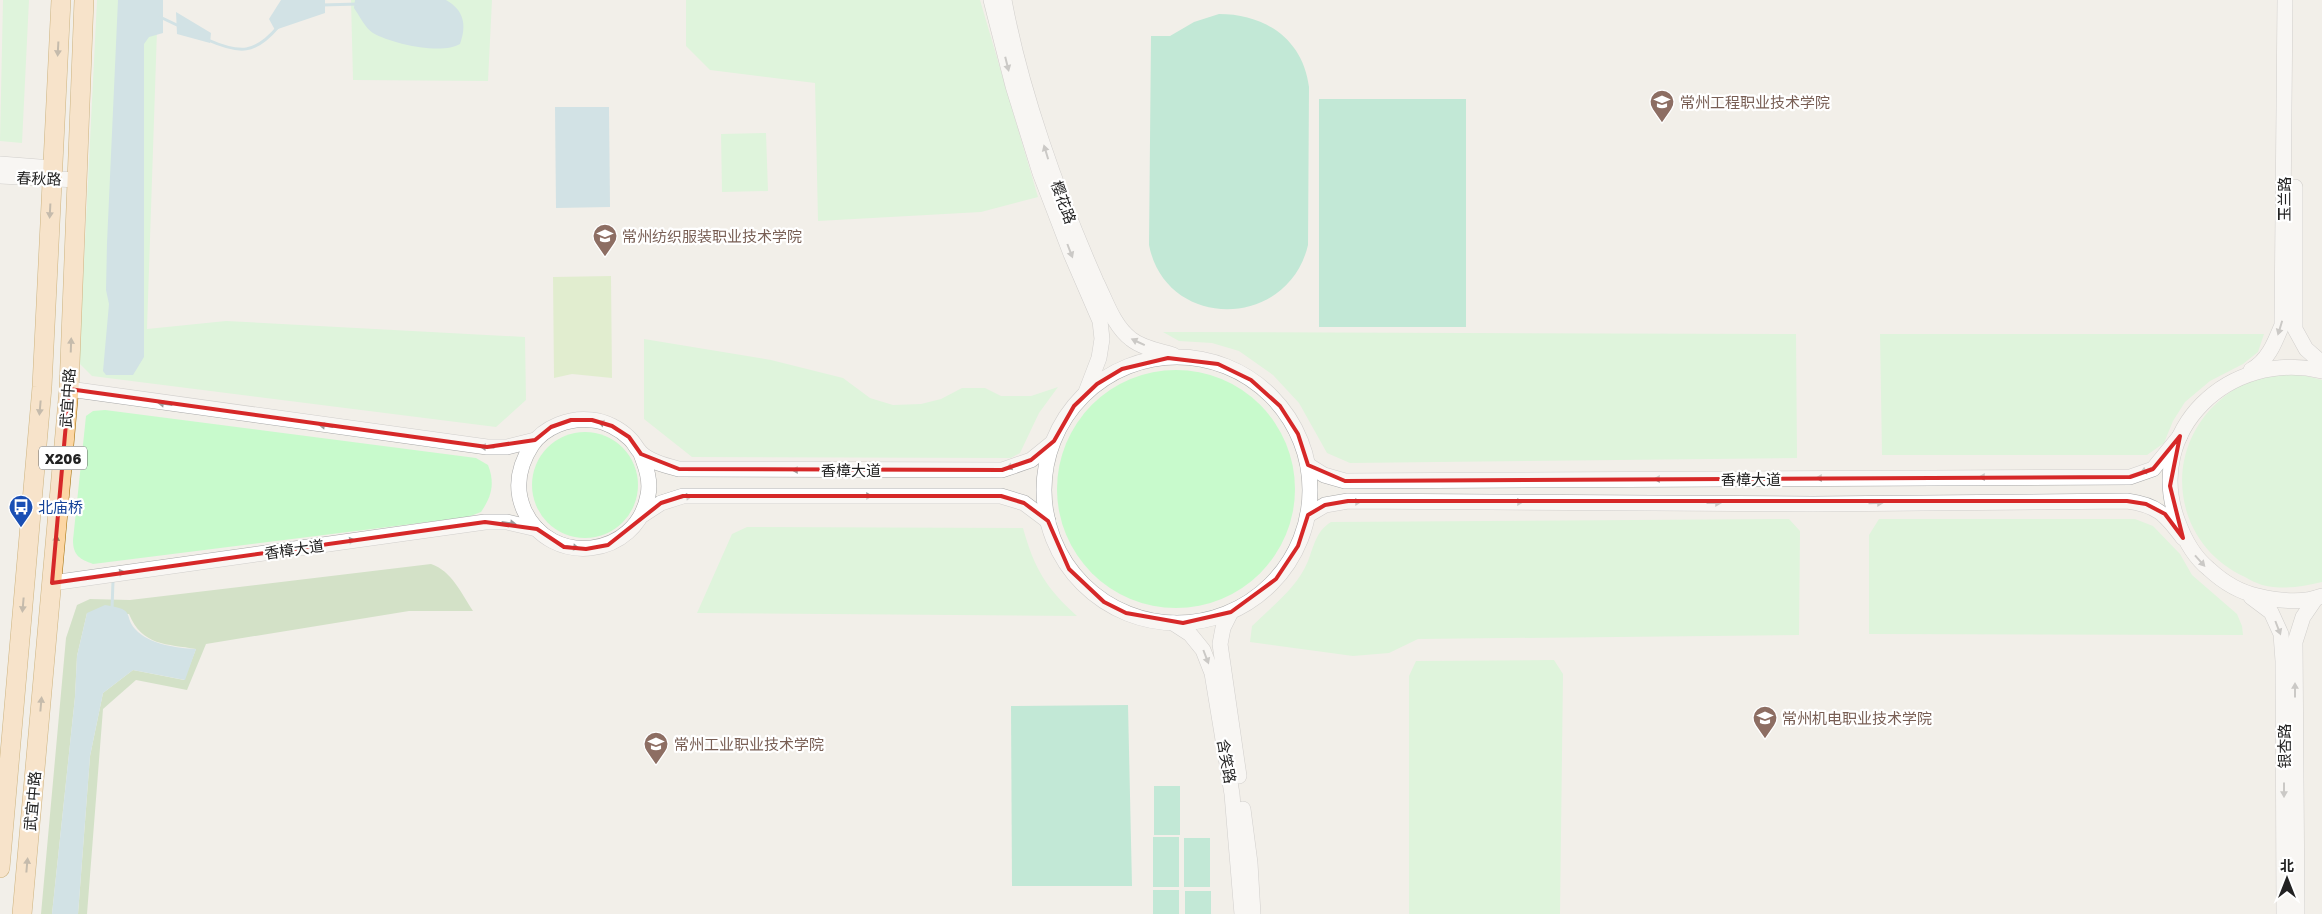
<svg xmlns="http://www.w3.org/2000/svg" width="2322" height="914" font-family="'Golos Text','Noto Sans SC',sans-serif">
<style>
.grass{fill:#cdebb0}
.forest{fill:#add19e}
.park{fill:#c8facc}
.pitch{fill:#88e0be}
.water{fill:#aad3df}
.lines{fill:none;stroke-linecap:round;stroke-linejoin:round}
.stream{stroke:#aad3df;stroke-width:3}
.minor-casing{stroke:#a9a9a9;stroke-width:16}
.major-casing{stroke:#a06b00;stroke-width:20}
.minor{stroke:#fff;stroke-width:15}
.major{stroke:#fcd6a4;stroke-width:19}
.oneway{fill:#8f7c63}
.oneway2{fill:#9c9c9c}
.marked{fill:none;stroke:#d62828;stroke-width:4;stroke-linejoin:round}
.labels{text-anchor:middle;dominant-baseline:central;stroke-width:4.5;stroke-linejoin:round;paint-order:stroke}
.shield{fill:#fff;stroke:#646464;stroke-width:1}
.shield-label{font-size:14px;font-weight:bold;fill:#222}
.education-label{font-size:15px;fill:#785e54;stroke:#fff;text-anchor:start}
.street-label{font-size:15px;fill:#222;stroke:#fff}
.transit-label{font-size:15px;fill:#164399;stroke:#fff;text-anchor:start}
</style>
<rect width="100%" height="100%" fill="#f2efe9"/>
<!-- grass -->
<path class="grass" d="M 611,276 L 612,378 L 572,374 L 554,378 L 553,277 Z"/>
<!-- forest -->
<path class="forest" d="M 431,564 C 452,571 461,593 473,611 L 409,611 L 206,644 L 187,690 L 136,680 L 103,709 L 87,914 L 78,914 L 90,756 L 103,693 L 133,670 L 184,680 L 196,649 C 167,644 142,646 129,614 L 87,613 L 77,656 L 75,697 L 52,914 L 41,914 L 66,638 L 77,605 L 90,599 L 130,600 Z"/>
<!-- park -->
<g class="park">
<path d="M 3,0 L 29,0 L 22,143 L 0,141 Z"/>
<path d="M 97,0 L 158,0 L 147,329 L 226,321 L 525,337 L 526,400 L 496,427 L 92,376 L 79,363 Z"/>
<path d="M 351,0 L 492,0 L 488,81 L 353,80 Z"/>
<path d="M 686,0 L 980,0 L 1038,197 L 981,212 L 818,221 L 815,83 L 710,70 L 686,46 Z"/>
<path d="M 766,133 L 768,191 L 722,192 L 721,134 Z"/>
<path d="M 1163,332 L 1796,334 L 1797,458 L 1350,463 L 1327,453 L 1299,403 L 1273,375 L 1239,351 L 1212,343 L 1179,341 Z"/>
<path d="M 1880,334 L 2264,334 L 2258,352 L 2243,364 L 2210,381 L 2185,402 L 2173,421 L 2164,443 L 2147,455 L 1882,455 Z"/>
<path d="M 644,339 L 771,360 L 843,378 L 870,398 L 893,405 L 921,404 L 941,399 L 962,388 L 985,388 L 1001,396 L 1031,396 L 1058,387 L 1039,413 L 1020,453 L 1011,458 L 692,457 L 644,419 Z"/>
<circle cx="1176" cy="489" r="119"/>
<path d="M 2299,374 L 2322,380 L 2322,582 C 2302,587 2283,590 2262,585 C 2256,583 2250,580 2245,577 C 2174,545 2160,453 2219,401 C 2231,390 2248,380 2265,376 C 2276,374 2288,375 2299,374 Z"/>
<path d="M 105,410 L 476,458 L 488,465 C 495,483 492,496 481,512 L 468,517 L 93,564 C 80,559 73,556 73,540 L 86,416 L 93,411 Z"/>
<circle cx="585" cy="485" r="53"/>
<path d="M 1789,519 L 1800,531 L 1799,635 L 1418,639 L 1389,653 L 1353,656 L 1250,642 L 1252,626 C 1272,606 1297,588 1308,561 C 1314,546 1316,531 1331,522 Z"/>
<path d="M 1879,519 L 2135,519 L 2153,526 L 2180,554 L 2192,575 L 2237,614 L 2242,626 L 2243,635 L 1869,634 L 1869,535 Z"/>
<path d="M 747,527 L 1023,528 C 1034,568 1046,588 1077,616 L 697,613 L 732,534 Z"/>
<path d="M 1554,660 L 1563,674 L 1560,914 L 1409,914 L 1409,676 L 1416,661 Z"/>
</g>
<!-- pitch -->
<g class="pitch">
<path d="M 1219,14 C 1265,14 1303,39 1309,87 L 1308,245 C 1288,330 1166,331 1149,245 L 1151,36 L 1170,36 L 1194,22 Z"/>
<rect x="1319" y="99" width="147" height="228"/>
<path d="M 1128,705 L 1132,886 L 1012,886 L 1011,706 Z"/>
<rect x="1154" y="786" width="26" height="49"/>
<rect x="1153" y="837" width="26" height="50"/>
<rect x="1184" y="838" width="26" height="49"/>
<rect x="1153" y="890" width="26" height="24"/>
<rect x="1185" y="891" width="26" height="23"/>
</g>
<!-- water -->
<g class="water">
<path d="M 118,0 L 163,0 L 163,33 L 149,37 L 144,44 L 144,357 L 133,375 L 106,375 L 103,371 L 109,304 L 106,290 L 107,243 Z"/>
<path d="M 281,0 L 325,0 L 325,13 L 275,30 L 269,19 Z"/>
<path d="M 355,0 L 446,0 C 464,10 467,25 460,44 C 442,55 392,44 373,33 C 366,29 359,15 354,8 Z"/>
<path d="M 176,12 L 211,33 L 210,43 L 177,34 Z"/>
<path d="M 555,107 L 609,107 L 610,207 L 556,208 Z"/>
<path d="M 105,605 C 139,610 121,616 138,632 C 153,645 177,648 196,649 L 185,680 L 133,670 L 103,693 L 90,756 L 78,914 L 52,914 L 75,697 L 77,656 L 87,613 Z"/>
</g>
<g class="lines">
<!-- stream -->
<g class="stream">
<path d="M 322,5 L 358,4"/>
<path d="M 160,17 L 179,26"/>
<path d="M 208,40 C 240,54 255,54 278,27"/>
<path d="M 112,609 L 113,581"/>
</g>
<defs>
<g id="minor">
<path d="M 991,0 L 1013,86 L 1040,173 L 1071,254 L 1100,321 L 1102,339 L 1099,358 L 1086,392"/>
<path d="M 1004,0 C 1021,92 1058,195 1096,281 C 1106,301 1113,325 1131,339 C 1142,348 1160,351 1173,355"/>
<path d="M 0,164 L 52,168"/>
<path d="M 0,176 L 77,180"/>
<path d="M 2295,187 L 2295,329 L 2306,349 L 2322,363"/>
<circle cx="1177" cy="490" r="133"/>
<path d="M 2251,370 C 2268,361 2275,342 2282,325 L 2285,0"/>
<path d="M 2322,371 C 2230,349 2143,430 2178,522 C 2185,541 2194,557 2209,569 C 2223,582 2239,592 2258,596 C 2279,601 2302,604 2322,596"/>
<path d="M 69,389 L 487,447 L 507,447 L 535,440"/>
<path d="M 641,454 C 646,467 651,481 648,495 C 637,558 550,568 524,510 C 514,487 519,465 532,445 C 544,427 570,417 592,420 C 605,421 620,429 629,438 C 634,442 636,448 641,453 C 650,462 667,466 679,469 L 1002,470 L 1031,460 L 1052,443"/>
<path d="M 1308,465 L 1324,475 L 1345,481 L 2130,477 L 2153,469 L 2180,436"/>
<path d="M 1308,515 L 1325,505 L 1348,501 L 1813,504 L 2127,501 C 2157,505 2165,514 2183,538"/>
<path d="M 641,516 L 661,503 L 683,496 L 1001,496 L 1024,503 L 1048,521"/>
<path d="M 52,583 L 485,522 L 507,522 L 537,529"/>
<path d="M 2251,597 L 2271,612 L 2281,634 L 2283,661 L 2284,914"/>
<path d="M 1231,612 L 1223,628 L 1220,644 L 1239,776"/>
<path d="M 1173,623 L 1190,634 L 1203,650 L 1212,673 L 1232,794 L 1242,914"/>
<path d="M 1243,809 L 1250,863 L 1253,914"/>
<path d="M 2297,914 L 2295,642 L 2303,617 L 2316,598"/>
</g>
<g id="major">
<path d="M 0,868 L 42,387 L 61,0"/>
<path d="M 22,914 L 69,389 L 84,0"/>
</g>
</defs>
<!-- minor casing -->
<use href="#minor" class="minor-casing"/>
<!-- major casing -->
<use href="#major" class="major-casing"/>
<!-- minor -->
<use href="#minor" class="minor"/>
<!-- major -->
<use href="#major" class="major"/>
</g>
<!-- one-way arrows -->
<defs><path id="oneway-solid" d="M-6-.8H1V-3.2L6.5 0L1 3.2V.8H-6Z" transform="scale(1.25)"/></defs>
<g class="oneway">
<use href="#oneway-solid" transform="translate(58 49) rotate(93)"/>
<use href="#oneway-solid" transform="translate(50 211) rotate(93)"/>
<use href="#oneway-solid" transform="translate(71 345) rotate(-88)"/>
<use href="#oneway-solid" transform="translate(40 408) rotate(95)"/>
<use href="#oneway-solid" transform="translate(56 542) rotate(-85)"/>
<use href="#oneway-solid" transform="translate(23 605) rotate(95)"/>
<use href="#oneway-solid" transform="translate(41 704) rotate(-85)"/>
<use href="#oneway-solid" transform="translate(27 865) rotate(-85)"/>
</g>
<g class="oneway2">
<use href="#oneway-solid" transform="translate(1007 64) rotate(76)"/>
<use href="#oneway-solid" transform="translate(1046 152) rotate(-107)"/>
<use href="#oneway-solid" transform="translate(1070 251) rotate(69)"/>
<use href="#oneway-solid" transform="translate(2280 328) rotate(107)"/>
<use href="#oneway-solid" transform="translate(1138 342) rotate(-155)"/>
<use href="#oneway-solid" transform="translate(165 404) rotate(-172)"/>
<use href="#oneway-solid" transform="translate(605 424) rotate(-162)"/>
<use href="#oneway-solid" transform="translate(326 426) rotate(-172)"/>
<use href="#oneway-solid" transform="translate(487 447) rotate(-176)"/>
<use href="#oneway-solid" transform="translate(1013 466) rotate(161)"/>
<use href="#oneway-solid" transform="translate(799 470) rotate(-180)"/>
<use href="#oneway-solid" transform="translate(2147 470) rotate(156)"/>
<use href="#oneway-solid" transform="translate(1986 477) rotate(180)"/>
<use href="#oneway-solid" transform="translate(1823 478) rotate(180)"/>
<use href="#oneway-solid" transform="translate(1661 479) rotate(180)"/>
<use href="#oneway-solid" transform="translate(865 496)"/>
<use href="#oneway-solid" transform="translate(685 497) rotate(-7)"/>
<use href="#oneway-solid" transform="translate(1354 502) rotate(-1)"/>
<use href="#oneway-solid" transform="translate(1516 502)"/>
<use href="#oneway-solid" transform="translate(1714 503)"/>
<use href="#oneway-solid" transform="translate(1876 503) rotate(-1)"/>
<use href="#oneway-solid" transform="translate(509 523) rotate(8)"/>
<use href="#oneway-solid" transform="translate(348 541) rotate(-8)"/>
<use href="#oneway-solid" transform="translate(572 547) rotate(8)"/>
<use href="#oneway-solid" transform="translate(2200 561) rotate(48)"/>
<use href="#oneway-solid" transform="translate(118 573) rotate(-8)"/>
<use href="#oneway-solid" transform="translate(2278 628) rotate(69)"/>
<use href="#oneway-solid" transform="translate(1206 657) rotate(69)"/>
<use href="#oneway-solid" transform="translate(2295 690) rotate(-90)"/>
<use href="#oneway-solid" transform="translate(2284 790) rotate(90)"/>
</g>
<!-- marked area -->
<path d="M0 0H2322V914H0ZM 1168,358 L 1218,364 L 1251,380 L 1280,406 L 1298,434 L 1308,465 L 1345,481 L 2130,477 L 2153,469 L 2180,436 L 2170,486 L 2183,538 L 2165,514 L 2146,504 L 2127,501 L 1348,501 L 1325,505 L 1308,515 L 1298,546 L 1276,579 L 1231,612 L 1183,623 L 1126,613 L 1104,602 L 1069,569 L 1048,521 L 1024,503 L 1001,496 L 683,496 L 661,503 L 608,545 L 586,549 L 564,547 L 537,529 L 485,522 L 52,583 L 69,389 L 487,447 L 535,440 L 551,427 L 571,420 L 592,420 L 612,426 L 629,437 L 641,454 L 679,469 L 1002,470 L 1031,460 L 1054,441 L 1074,406 L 1097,384 L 1122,369 Z" fill="#f2efe9" fill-opacity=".55" fill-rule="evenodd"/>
<path class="marked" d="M 1168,358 L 1218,364 L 1251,380 L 1280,406 L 1298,434 L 1308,465 L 1345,481 L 2130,477 L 2153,469 L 2180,436 L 2170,486 L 2183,538 L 2165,514 L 2146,504 L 2127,501 L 1348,501 L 1325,505 L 1308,515 L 1298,546 L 1276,579 L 1231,612 L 1183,623 L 1126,613 L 1104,602 L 1069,569 L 1048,521 L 1024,503 L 1001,496 L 683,496 L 661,503 L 608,545 L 586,549 L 564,547 L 537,529 L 485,522 L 52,583 L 69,389 L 487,447 L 535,440 L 551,427 L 571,420 L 592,420 L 612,426 L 629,437 L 641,454 L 679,469 L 1002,470 L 1031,460 L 1054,441 L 1074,406 L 1097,384 L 1122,369 Z"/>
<!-- icons -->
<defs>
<symbol id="university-pin" viewBox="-11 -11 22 30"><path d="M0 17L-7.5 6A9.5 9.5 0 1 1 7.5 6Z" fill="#8d6e63" stroke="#fff"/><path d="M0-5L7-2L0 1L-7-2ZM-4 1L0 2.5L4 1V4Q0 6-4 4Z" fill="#fff"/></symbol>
<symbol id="bus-pin" viewBox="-11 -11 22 30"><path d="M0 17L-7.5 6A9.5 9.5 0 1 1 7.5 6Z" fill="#1a4fb4" stroke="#fff"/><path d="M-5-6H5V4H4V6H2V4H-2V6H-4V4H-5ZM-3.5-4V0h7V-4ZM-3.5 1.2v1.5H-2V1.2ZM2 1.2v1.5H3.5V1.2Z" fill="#fff"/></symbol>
</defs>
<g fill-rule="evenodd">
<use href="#university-pin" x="1648" y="88" width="28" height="38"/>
<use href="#university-pin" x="591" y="222" width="28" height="38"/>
<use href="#bus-pin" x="7" y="493" width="28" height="38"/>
<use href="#university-pin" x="1751" y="704" width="28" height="38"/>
<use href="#university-pin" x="642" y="730" width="28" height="38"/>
</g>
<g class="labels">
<!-- shield labels -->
<rect class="shield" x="39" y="446.5" width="48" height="23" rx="4"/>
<g class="shield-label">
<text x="63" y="458">X206</text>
</g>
<!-- education labels -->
<g class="education-label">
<text x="1680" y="102">常州工程职业技术学院</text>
<text x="622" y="236">常州纺织服装职业技术学院</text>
<text x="1782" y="718">常州机电职业技术学院</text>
<text x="674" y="744">常州工业职业技术学院</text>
</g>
<!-- street labels -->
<g class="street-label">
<text transform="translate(39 178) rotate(2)">春秋路</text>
<text transform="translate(2284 199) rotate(-90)">玉兰路</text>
<text transform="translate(1064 202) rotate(70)">樱花路</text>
<text transform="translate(67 398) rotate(-86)">武宜中路</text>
<text x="851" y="470">香樟大道</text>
<text x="1751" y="479">香樟大道</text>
<text transform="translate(294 549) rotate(-8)">香樟大道</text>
<text transform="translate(2284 746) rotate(-90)">银杏路</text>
<text transform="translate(1227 761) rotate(80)">含笑路</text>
<text transform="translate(32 801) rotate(-85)">武宜中路</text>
</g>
<!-- transit labels -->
<g class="transit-label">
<text x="38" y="507">北庙桥</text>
</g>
</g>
<!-- north arrow -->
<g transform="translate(2287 879)" stroke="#ffffff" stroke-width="4" paint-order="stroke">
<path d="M0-4L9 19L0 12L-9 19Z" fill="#222222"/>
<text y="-8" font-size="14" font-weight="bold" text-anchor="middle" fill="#222222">北</text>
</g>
</svg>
